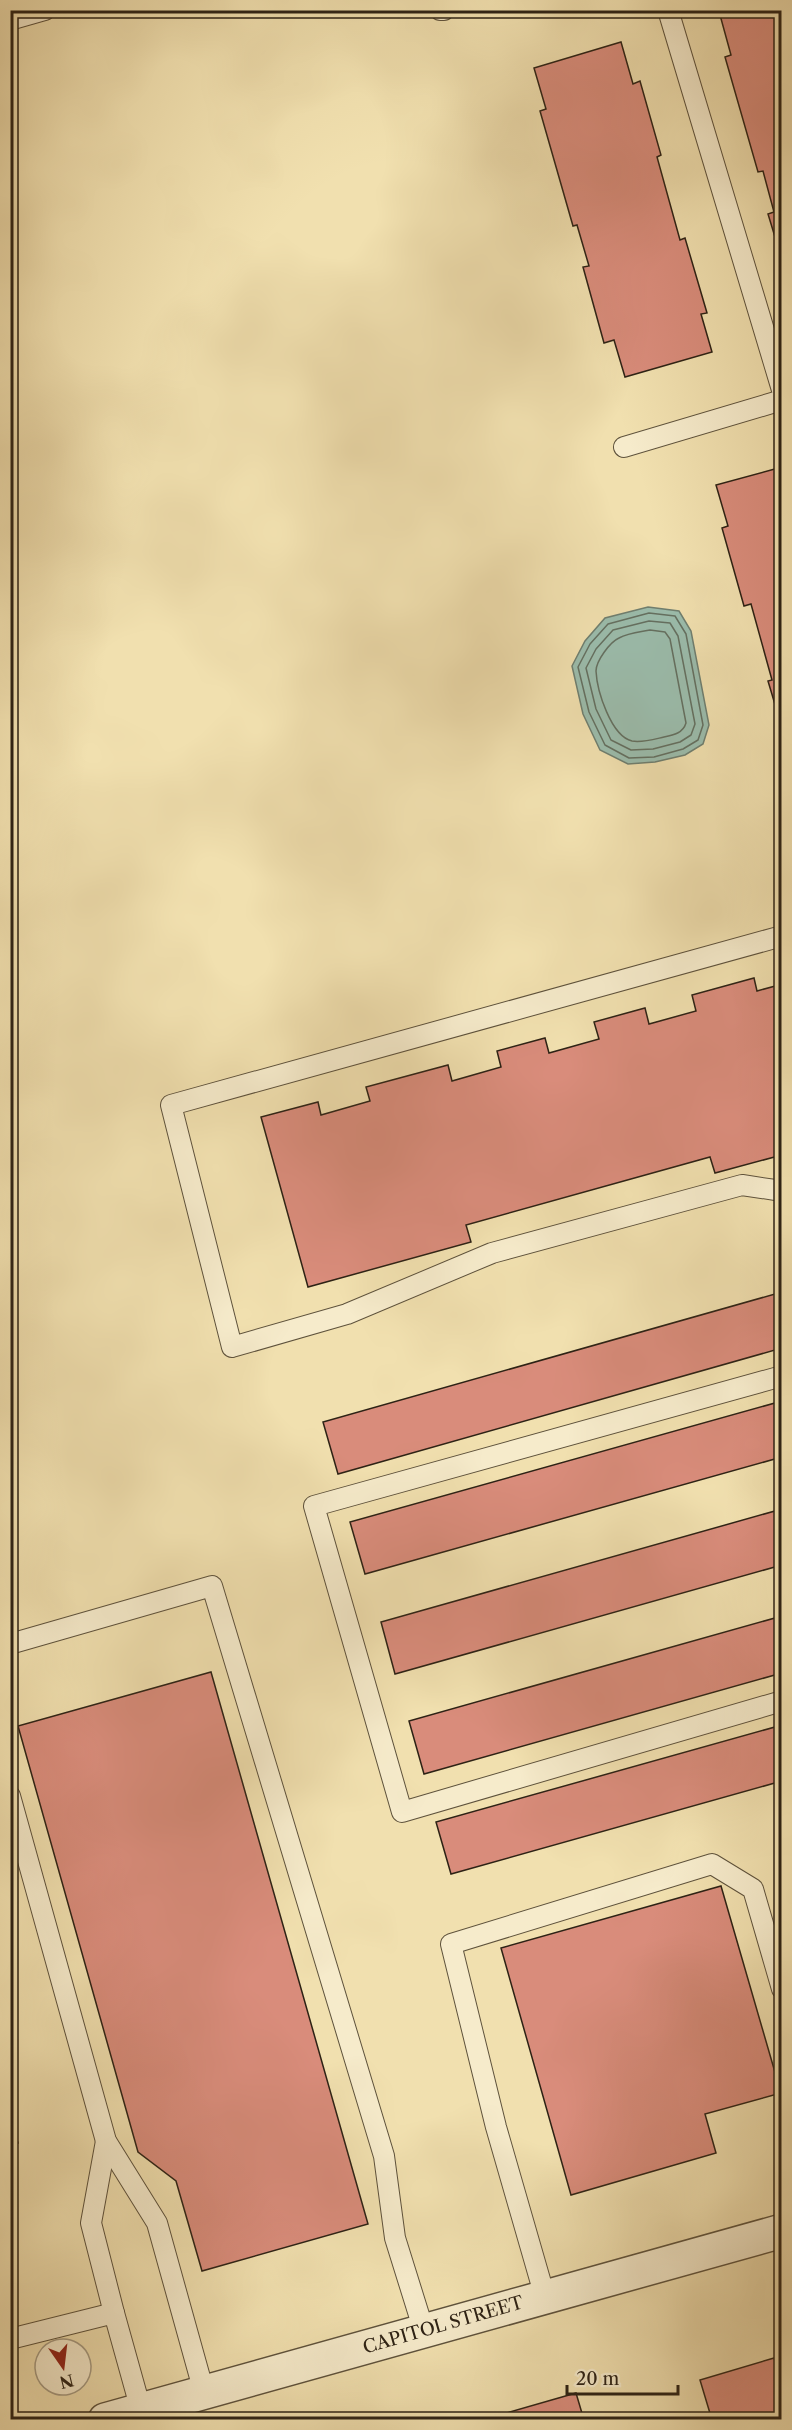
<svg xmlns="http://www.w3.org/2000/svg" width="792" height="2430" font-family="'Libre Caslon Text',serif">
<style>
.water{fill:#9bbdad;stroke:#6f7f70;stroke-width:1.5}
.lines{fill:none;stroke-linecap:round;stroke-linejoin:round}
.shore{stroke:#647061;stroke-width:1.5}
.building{fill:#d98c7b;stroke:#2d2215;stroke-width:1.5}
.lane-casing{stroke:#5e523c;stroke-width:22}
.street-casing{stroke:#5e523c;stroke-width:36}
.lane{stroke:#f6ebcb;stroke-width:20}
.street{stroke:#f6ebcb;stroke-width:33}
.labels{text-anchor:middle;dominant-baseline:central;stroke-width:4.5;stroke-linejoin:round;paint-order:stroke}
.street-label{font-size:18px;fill:#2d2215;stroke:#f6ebcb}
</style>
<rect width="100%" height="100%" fill="#f1e0af"/>
<filter id="stains"><feTurbulence type="fractalNoise" baseFrequency=".00333" numOctaves="4"/><feColorMatrix values="0 0 0 0 .2 0 0 0 0 .09 0 0 0 0 .02 0 0 0 .5 -.17"/></filter>
<radialGradient id="worn" r=".72"><stop offset=".6" stop-color="#630" stop-opacity="0"/><stop offset="1" stop-color="#630" stop-opacity=".3"/></radialGradient>
<!-- water -->
<path class="water" d="M 648,607 L 679,611 L 691,631 L 709,725 L 703,744 L 685,755 L 655,762 L 628,764 L 600,750 L 583,714 L 572,666 L 585,641 L 605,618 Z"/>
<g class="lines">
<!-- shore -->
<g class="shore">
<path d="M 649,613 L 675,616 L 686,634 L 703,725 L 698,740 L 683,749 L 654,757 L 629,758 L 605,745 L 589,712 L 578,667 L 590,644 L 608,624 Z"/>
<path d="M 649,621 L 670,623 L 678,636 L 695,724 L 691,735 L 680,742 L 653,749 L 631,750 L 611,740 L 596,709 L 586,668 L 596,649 L 613,630 Z"/>
<path d="M 650,630 L 665,632 L 670,639 L 686,723 C 683,733 674,735 664,737 C 655,739 642,743 632,741 C 611,736 597,691 596,671 C 596,661 610,642 619,638 C 628,633 640,632 650,630 Z"/>
</g>
</g>
<!-- building -->
<g class="building">
<path d="M 734,10 L 782,10 L 782,260 L 768,214 L 774,212 L 763,171 L 758,172 L 725,57 L 731,55 L 720,15 Z"/>
<path d="M 621,42 L 633,84 L 640,81 L 661,155 L 657,157 L 680,240 L 685,238 L 707,313 L 701,314 L 712,352 L 625,377 L 614,340 L 604,343 L 583,267 L 589,266 L 577,225 L 573,226 L 540,111 L 546,109 L 534,68 Z"/>
<path d="M 782,467 L 782,728 L 768,681 L 772,680 L 751,604 L 744,606 L 722,528 L 728,526 L 716,485 Z"/>
<path d="M 782,970 L 782,1155 L 715,1173 L 710,1157 L 466,1225 L 471,1242 L 308,1287 L 261,1117 L 318,1102 L 321,1115 L 370,1101 L 366,1087 L 448,1065 L 452,1081 L 501,1067 L 497,1051 L 545,1038 L 549,1053 L 599,1039 L 594,1022 L 645,1008 L 649,1024 L 696,1011 L 692,995 L 754,978 L 757,991 L 779,985 L 775,972 Z"/>
<path d="M 782,1292 L 782,1348 L 338,1474 L 323,1422 Z"/>
<path d="M 782,1401 L 782,1457 L 365,1574 L 350,1522 Z"/>
<path d="M 782,1509 L 782,1565 L 395,1674 L 381,1622 Z"/>
<path d="M 782,1616 L 782,1673 L 424,1774 L 409,1721 Z"/>
<path d="M 211,1672 L 368,2224 L 202,2271 L 176,2181 L 138,2152 L 18,1726 Z"/>
<path d="M 782,1725 L 782,1781 L 451,1874 L 436,1822 Z"/>
<path d="M 721,1886 L 781,2093 L 705,2114 L 716,2153 L 571,2195 L 501,1948 Z"/>
<path d="M 10,2117 L 18,2143 L 10,2145 Z"/>
<path d="M 774,2358 L 782,2385 L 782,2420 L 712,2420 L 700,2380 Z"/>
<path d="M 576,2393 L 584,2420 L 505,2420 L 503,2414 Z"/>
</g>
<g class="lines">
<defs>
<g id="lane">
<path d="M 440,10 L 444,10"/>
<path d="M 668,10 L 782,390"/>
<path d="M 10,20 L 45,10"/>
<path d="M 624,447 L 782,400"/>
<path d="M 782,936 L 171,1105 L 232,1347 L 347,1314 L 492,1253 L 742,1185 L 782,1191"/>
<path d="M 782,1376 L 314,1506 L 402,1812 L 782,1701"/>
<path d="M 10,1644 L 212,1586 L 384,2156 L 395,2238 L 424,2331"/>
<path d="M 10,1796 L 106,2141 L 157,2223 L 204,2392"/>
<path d="M 106,2141 L 91,2223 L 114,2313"/>
<path d="M 545,2297 L 496,2127 L 451,1944 L 712,1864 L 753,1889 L 782,1989"/>
<path d="M 10,2339 L 114,2313 L 141,2410"/>
</g>
<path id="street" d="M 105,2420 L 782,2231"/>
</defs>
<!-- lane casing -->
<use href="#lane" class="lane-casing"/>
<!-- street casing -->
<use href="#street" class="street-casing"/>
<!-- lane -->
<use href="#lane" class="lane"/>
<!-- street -->
<use href="#street" class="street"/>
</g>
<g class="labels">
<!-- street labels -->
<g class="street-label">
<text transform="translate(443 2325) rotate(-16)">CAPITOL STREET</text>
</g>
</g>
<!-- margin -->
<rect width="792" height="2430" fill="none" stroke="#f1e0af" stroke-width="36"/>
<rect x="12" y="12" width="768" height="2406" fill="none" stroke="#2d2215" stroke-width="3"/>
<rect x="18" y="18" width="756" height="2394" fill="none" stroke="#2d2215" stroke-width="1.5"/>
<!-- north arrow -->
<g transform="translate(63 2367) rotate(166)"><circle r="28" fill="#f6ebcb" stroke="#a69b82" stroke-width="1.5"/>
<path d="M0-4.5L10 22L0 15L-10 22Z" fill="#8f2418"/>
<text y="-9" font-size="16" font-weight="bold" text-anchor="middle" fill="#2d2215">N</text>
</g>
<!-- scale -->
<path d="M567 2385v9h111v-9" fill="none" stroke="#2d2215" stroke-width="3"/>
<text x="576" y="2385" font-size="18" fill="#2d2215" stroke="#f6ebcb" stroke-width="4.5" paint-order="stroke">20 m</text>
<rect width="100%" height="100%" filter="url(#stains)"/>
<rect width="100%" height="100%" fill="url(#worn)"/>
</svg>
